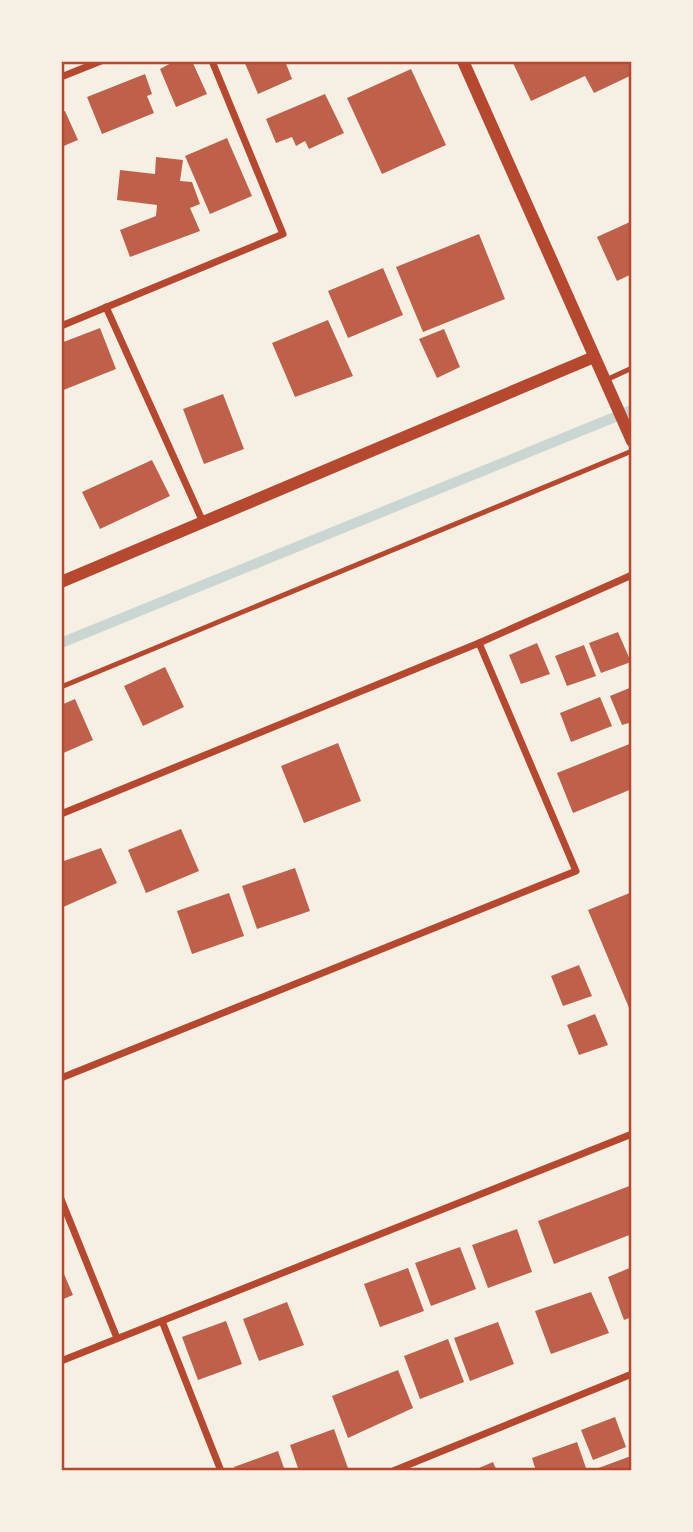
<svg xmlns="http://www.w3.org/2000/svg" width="693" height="1532" font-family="'Noto Sans',sans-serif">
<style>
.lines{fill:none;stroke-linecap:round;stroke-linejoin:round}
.stream{stroke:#c9d6d2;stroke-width:10}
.building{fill:#bf614a}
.service{stroke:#b5482f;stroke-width:5}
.minor{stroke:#b5482f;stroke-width:7}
.tertiary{stroke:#b5482f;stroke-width:12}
.neatline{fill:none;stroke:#b5482f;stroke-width:2.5}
</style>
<rect width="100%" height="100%" fill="#f6efe4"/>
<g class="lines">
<!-- stream -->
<path class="stream" d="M 61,643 L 632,410"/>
</g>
<!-- building -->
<g class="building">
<path d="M 175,61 L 192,61 L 207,94 L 176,107 L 160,69 Z"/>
<path d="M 244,61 L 285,61 L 292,79 L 258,94 Z"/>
<path d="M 518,61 L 632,61 L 632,75 L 594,93 L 585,76 L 531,101 L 513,63 Z"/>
<path d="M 411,69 L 446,145 L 382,174 L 347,98 Z"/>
<path d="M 145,74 L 152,94 L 147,96 L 154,113 L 102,134 L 87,97 Z"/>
<path d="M 325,94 L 344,133 L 309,149 L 305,141 L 296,146 L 292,137 L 276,143 L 266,119 Z"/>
<path d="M 65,111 L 78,140 L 61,147 L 61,113 Z"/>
<path d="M 227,138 L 252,196 L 210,214 L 185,156 Z"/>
<path d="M 156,157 L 183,160 L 180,181 L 192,182 L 200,204 L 190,208 L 200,231 L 130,257 L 120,230 L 156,216 L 157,205 L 117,200 L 120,170 L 155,174 Z"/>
<path d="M 632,221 L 632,274 L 617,281 L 597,237 Z"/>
<path d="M 479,234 L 505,299 L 423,332 L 396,267 Z"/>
<path d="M 383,268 L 403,315 L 348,338 L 328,291 Z"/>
<path d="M 328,320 L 353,376 L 295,397 L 272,343 Z"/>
<path d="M 100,328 L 116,369 L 61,391 L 61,343 Z"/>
<path d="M 444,329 L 460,367 L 437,378 L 419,339 Z"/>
<path d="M 223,394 L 244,449 L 204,464 L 183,409 Z"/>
<path d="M 152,460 L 170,496 L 100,529 L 82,492 Z"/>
<path d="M 618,632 L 631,662 L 601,673 L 589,643 Z"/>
<path d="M 537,643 L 550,674 L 521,684 L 509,655 Z"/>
<path d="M 584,645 L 596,676 L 567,686 L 555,656 Z"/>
<path d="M 165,667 L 184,707 L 143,726 L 124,686 Z"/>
<path d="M 632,687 L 632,722 L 622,725 L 610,696 Z"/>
<path d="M 600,697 L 612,726 L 571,742 L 560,713 Z"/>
<path d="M 75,699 L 93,740 L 61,754 L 61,705 Z"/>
<path d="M 338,743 L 361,801 L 304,823 L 281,766 Z"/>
<path d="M 632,743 L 632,789 L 573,813 L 557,773 Z"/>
<path d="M 181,829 L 199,871 L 146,893 L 128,850 Z"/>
<path d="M 101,848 L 117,883 L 61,908 L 61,862 Z"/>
<path d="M 295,868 L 310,911 L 257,929 L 242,886 Z"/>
<path d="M 632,892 L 632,1015 L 588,910 Z"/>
<path d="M 229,893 L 244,936 L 192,954 L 177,911 Z"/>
<path d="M 579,965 L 592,996 L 563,1006 L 551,976 Z"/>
<path d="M 595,1014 L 608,1045 L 579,1055 L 567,1025 Z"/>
<path d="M 632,1185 L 632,1234 L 554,1264 L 538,1221 Z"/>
<path d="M 517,1229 L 532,1272 L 488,1288 L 472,1245 Z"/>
<path d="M 460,1247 L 476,1289 L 431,1306 L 415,1263 Z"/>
<path d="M 61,1267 L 73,1295 L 61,1300 Z"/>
<path d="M 632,1267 L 632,1317 L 624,1320 L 608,1277 Z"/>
<path d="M 408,1268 L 424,1311 L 380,1327 L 364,1284 Z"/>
<path d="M 591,1292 L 609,1333 L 551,1354 L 535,1311 Z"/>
<path d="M 287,1302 L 304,1345 L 259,1361 L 243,1319 Z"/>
<path d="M 226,1321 L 242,1364 L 198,1380 L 182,1337 Z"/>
<path d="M 498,1322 L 514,1364 L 470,1381 L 454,1338 Z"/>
<path d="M 448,1339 L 464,1382 L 420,1399 L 404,1356 Z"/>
<path d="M 398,1370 L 413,1408 L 348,1438 L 332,1396 Z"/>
<path d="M 615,1417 L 626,1447 L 593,1460 L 581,1430 Z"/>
<path d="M 334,1429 L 349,1471 L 299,1471 L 290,1445 Z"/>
<path d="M 577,1442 L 587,1471 L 536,1471 L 532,1458 Z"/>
<path d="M 278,1451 L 285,1471 L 235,1471 L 234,1467 Z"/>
<path d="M 631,1456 L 632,1471 L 593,1471 L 593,1470 Z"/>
<path d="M 493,1462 L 497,1471 L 472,1471 Z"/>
</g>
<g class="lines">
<!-- service -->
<g class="service">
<path d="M 606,380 L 632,368"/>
<path d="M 61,687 L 632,451"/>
</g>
<!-- minor -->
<g class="minor">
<path d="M 61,77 L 101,61"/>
<path d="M 106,307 L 203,522"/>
<path d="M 61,326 L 283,234 L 212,61"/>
<path d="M 61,814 L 479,643 L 632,575"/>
<path d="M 61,1078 L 576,871 L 479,643"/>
<path d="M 61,1199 L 117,1338"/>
<path d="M 162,1321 L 221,1471"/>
<path d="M 61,1361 L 632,1134"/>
<path d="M 393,1471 L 632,1374"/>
</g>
<!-- tertiary -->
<g class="tertiary">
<path d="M 463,61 L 632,441"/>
<path d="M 61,582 L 594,357"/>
</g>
</g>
<!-- border -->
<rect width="693" height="1532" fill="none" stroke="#f6efe4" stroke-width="126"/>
<rect x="63" y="63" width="567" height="1406" class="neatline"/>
</svg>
